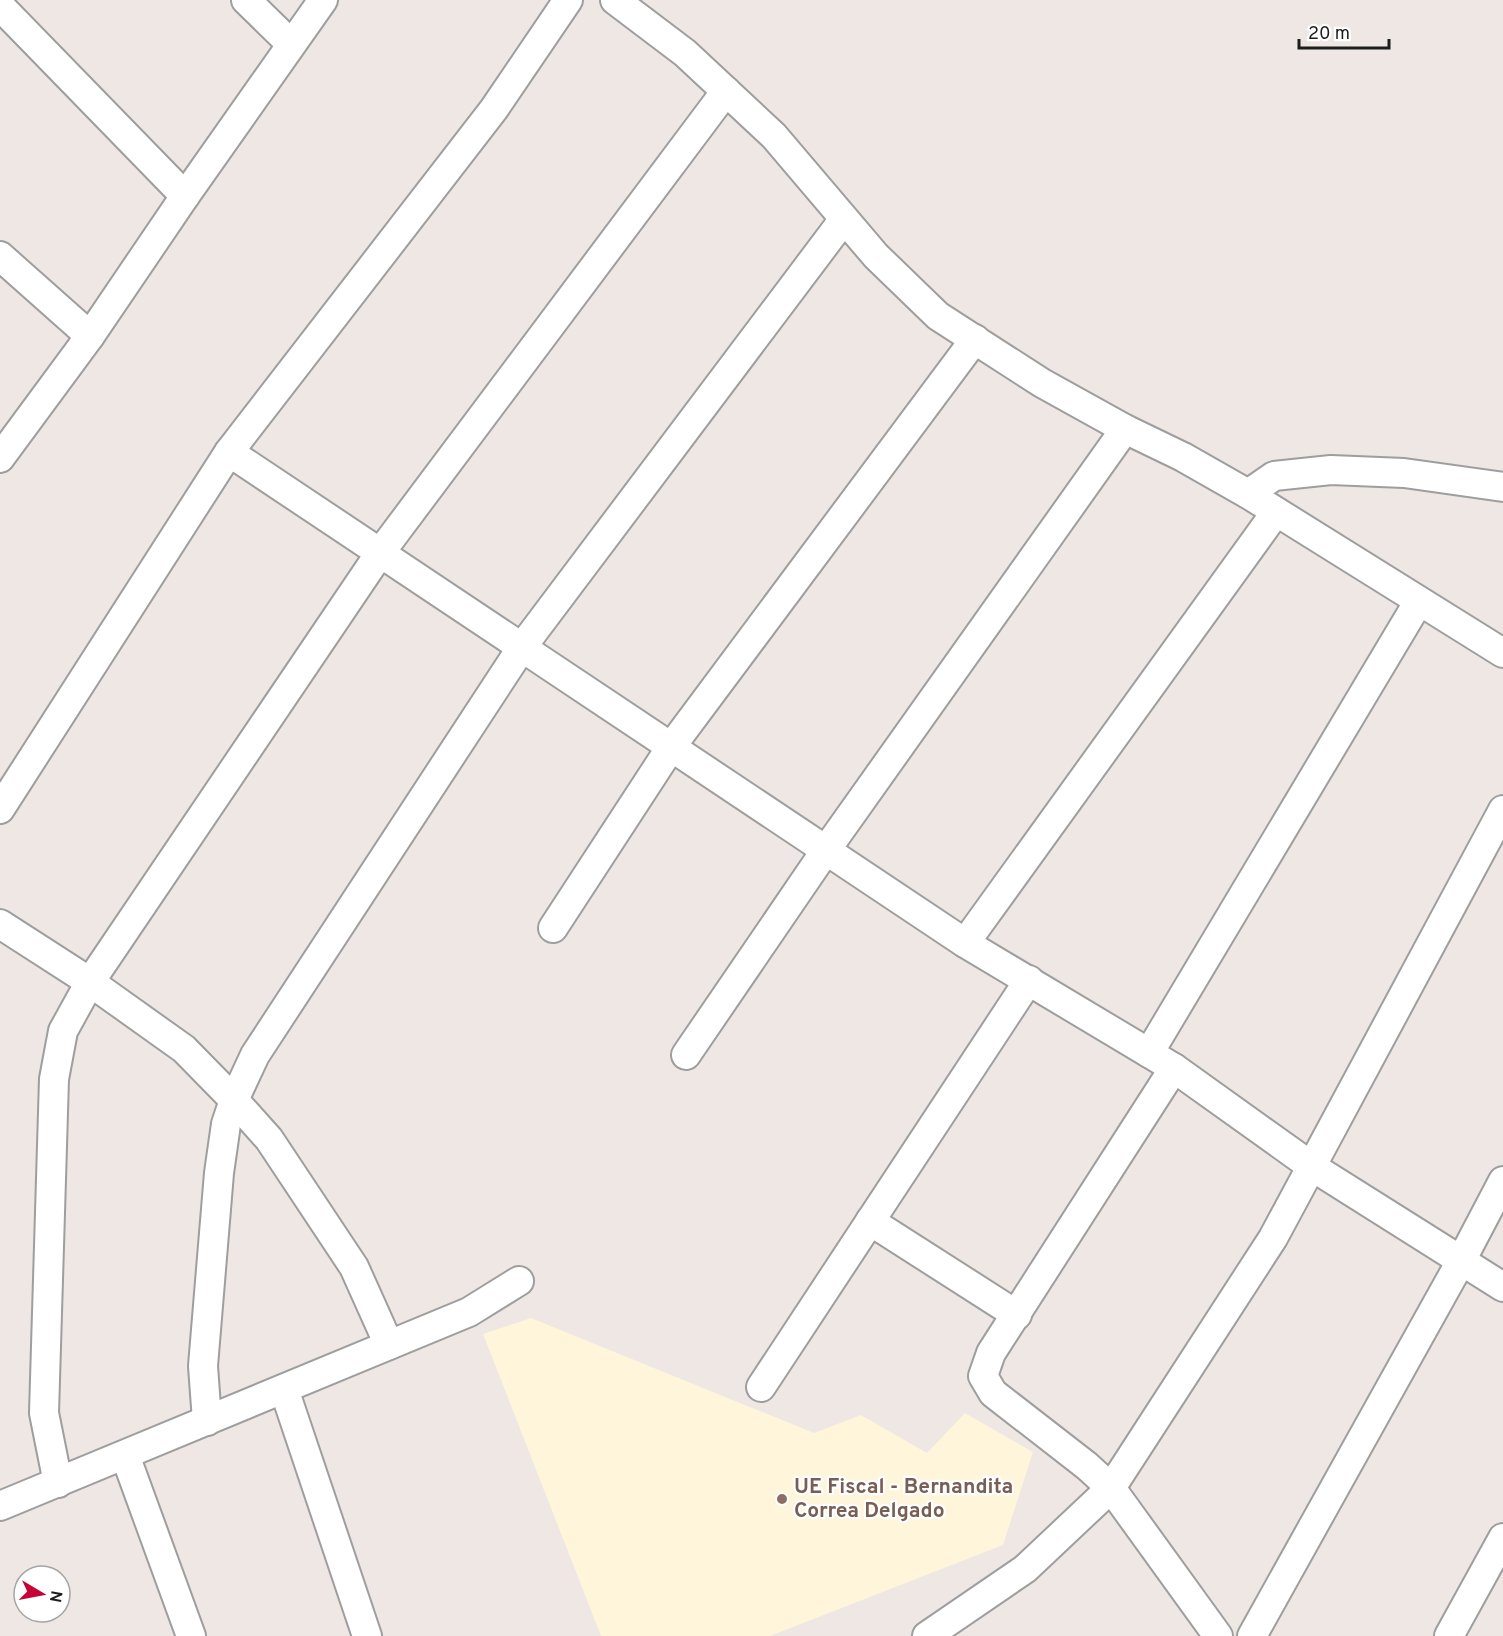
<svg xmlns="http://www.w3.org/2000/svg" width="1503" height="1636" font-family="Overpass,sans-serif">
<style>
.education{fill:#fef5db}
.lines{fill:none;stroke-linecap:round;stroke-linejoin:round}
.street-casing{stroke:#9e9e9e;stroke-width:32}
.street{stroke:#fff;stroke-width:28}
.education-dot{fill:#8d6e63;stroke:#fff;stroke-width:2}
.labels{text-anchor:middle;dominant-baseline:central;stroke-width:4.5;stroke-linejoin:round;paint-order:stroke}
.education-label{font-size:21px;font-weight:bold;fill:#785e54;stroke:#fff;text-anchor:start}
</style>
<rect width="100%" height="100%" fill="#eee7e3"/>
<!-- education -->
<path class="education" d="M 531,1318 L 814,1433 L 861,1415 L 927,1453 L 965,1413 L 1033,1452 L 1003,1545 L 770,1636 L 601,1636 L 483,1334 Z"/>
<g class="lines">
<defs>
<g id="street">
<path d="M 246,0 L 291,44"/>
<path d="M 615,0 L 685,53 L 774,136 L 876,256 L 938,316 L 1042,383 L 1125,429 L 1183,457 L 1248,494 L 1503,653"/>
<path d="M 0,6 L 185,196"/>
<path d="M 0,256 L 90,336"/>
<path d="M 229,452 L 965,943 L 1174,1068 L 1311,1166 L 1503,1287"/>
<path d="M 0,458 L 90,336 L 185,196 L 323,0"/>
<path d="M 1248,494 L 1274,476 L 1331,470 L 1404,473 L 1503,487"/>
<path d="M 0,809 L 229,452 L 494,109 L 568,0"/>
<path d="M 0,924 L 90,982 L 184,1049 L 234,1100 L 269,1139 L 354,1267 L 389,1345"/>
<path d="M 553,928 L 671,747 L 975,339"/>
<path d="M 965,943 L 1276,512"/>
<path d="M 1149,1053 L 1419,601"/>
<path d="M 686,1055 L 826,850 L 1125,429"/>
<path d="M 1174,1068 L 991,1353 L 983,1376 L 993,1393 L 1087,1466 L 1111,1488 L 1218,1636"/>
<path d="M 870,1221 L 1017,1315"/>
<path d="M 761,1387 L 1029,980"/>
<path d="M 284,1389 L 367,1636"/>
<path d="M 207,1421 L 203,1366 L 219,1173 L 226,1124 L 234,1100 L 255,1055 L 522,647 L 844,219"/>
<path d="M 125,1455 L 191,1636"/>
<path d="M 58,1483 L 44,1413 L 54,1079 L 63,1031 L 90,982 L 380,553 L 726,91"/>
<path d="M 0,1506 L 469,1312 L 519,1281"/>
<path d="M 927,1636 L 1025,1569 L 1111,1488 L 1273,1238 L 1503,810"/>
<path d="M 1252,1636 L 1461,1261 L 1503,1181"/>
<path d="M 1449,1636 L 1503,1538"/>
</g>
</defs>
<!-- street casing -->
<use href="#street" class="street-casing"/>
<!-- street -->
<use href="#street" class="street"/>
</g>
<!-- markers -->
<circle class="education-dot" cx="782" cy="1499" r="6"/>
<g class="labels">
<!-- education labels -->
<g class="education-label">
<text x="794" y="1487">UE Fiscal - Bernandita<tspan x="794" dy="24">Correa Delgado</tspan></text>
</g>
</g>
<!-- north arrow -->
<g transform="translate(42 1594) rotate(100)"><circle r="28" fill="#ffffff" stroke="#a5a5a5" stroke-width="1.5"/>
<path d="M0-4.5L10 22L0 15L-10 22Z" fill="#c70336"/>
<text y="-9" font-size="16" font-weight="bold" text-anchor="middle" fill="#1d1d1d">N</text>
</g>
<!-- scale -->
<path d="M1299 39v9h90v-9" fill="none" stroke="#1d1d1d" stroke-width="3"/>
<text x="1308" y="39" font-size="18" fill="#1d1d1d" stroke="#ffffff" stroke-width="4.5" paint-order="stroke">20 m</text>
</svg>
